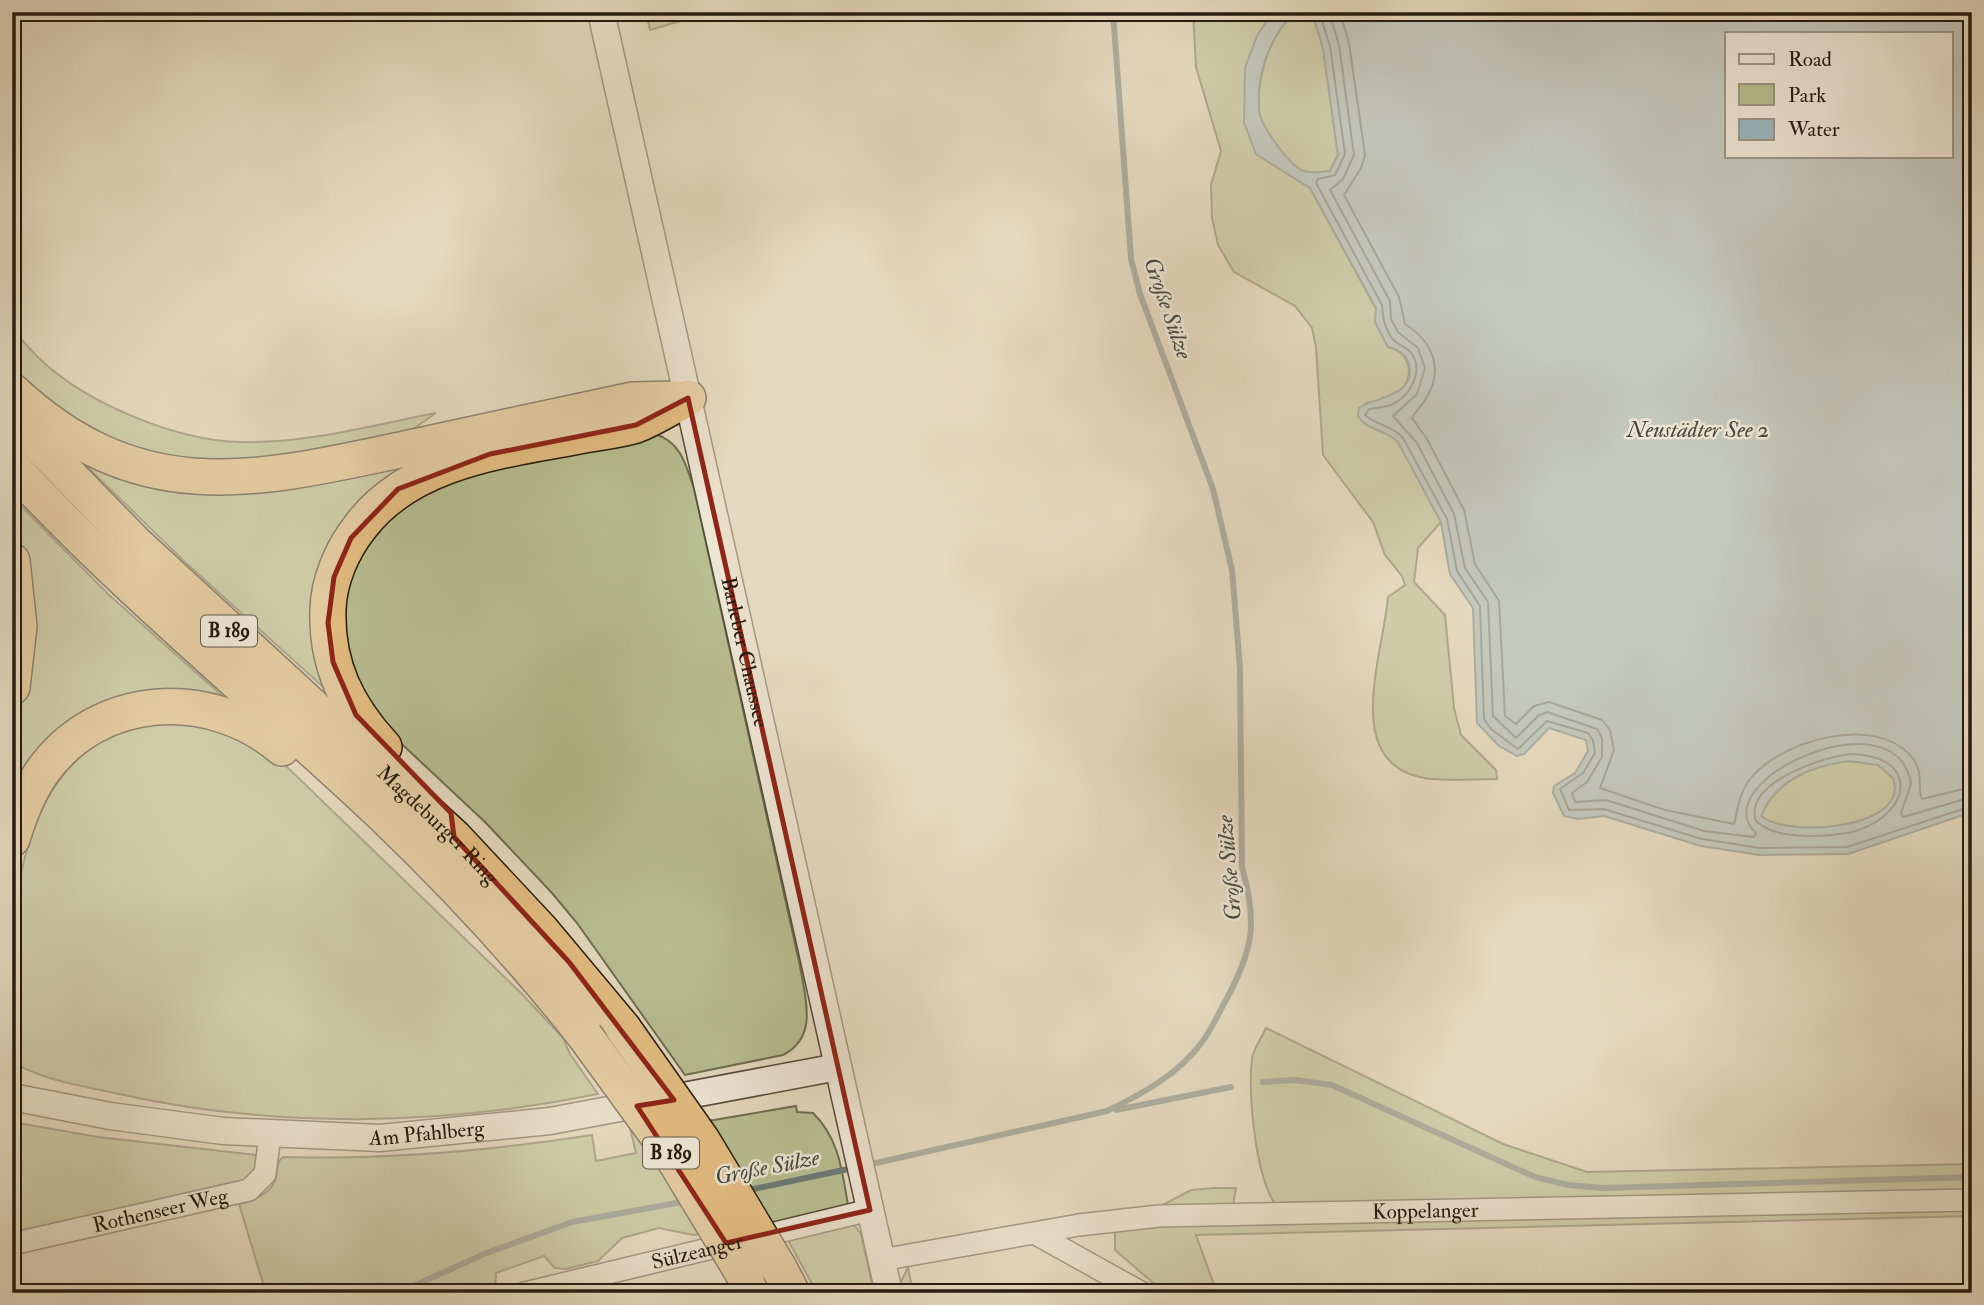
<svg xmlns="http://www.w3.org/2000/svg" width="1984" height="1305" font-family="'IM FELL Double Pica',serif">
<style>
.green{fill:#b7be90;stroke:#6e6c50;stroke-width:2}
.water{fill:#9bb7bd;stroke:#6b7977;stroke-width:2;fill-rule:evenodd}
.lines{fill:none;stroke-linecap:round;stroke-linejoin:round}
.shore{stroke:#606966;stroke-width:2}
.stream{stroke:#6b7977;stroke-width:6}
.minor-casing{stroke:#544a3b;stroke-width:24}
.tertiary-casing{stroke:#544a3b;stroke-width:29}
.trunk-casing{stroke:#241b0f;stroke-width:38}
.minor{stroke:#eee6d5;stroke-width:21}
.tertiary{stroke:#eee6d5;stroke-width:26}
.trunk{stroke:#e2bc80;stroke-width:35}
.trunk-bridge-casing{stroke:#241b0f;stroke-width:38;stroke-linecap:butt}
.trunk-bridge{stroke:#e2bc80;stroke-width:35}
.marked{fill:none;stroke:#8f2418;stroke-width:5;stroke-linejoin:round}
.labels{text-anchor:middle;dominant-baseline:central;stroke-width:5;stroke-linejoin:round;paint-order:stroke}
.shield{fill:#eee6d5;stroke:#61584a;stroke-width:2}
.shield-label{font-size:19px;font-weight:bold;fill:#241b0f}
.street-label{font-size:21px;fill:#241b0f;stroke:#eee6d5}
.water-label{font-size:23px;font-style:italic;fill:#484a43;stroke:#eee6d5}
</style>
<rect width="100%" height="100%" fill="#e5d9bf"/>
<filter id="stains"><feTurbulence type="fractalNoise" baseFrequency=".00286" numOctaves="4"/><feColorMatrix values="0 0 0 0 .2 0 0 0 0 .09 0 0 0 0 .02 0 0 0 .5 -.17"/></filter>
<radialGradient id="worn" r=".72"><stop offset=".6" stop-color="#630" stop-opacity="0"/><stop offset="1" stop-color="#630" stop-opacity=".3"/></radialGradient>
<!-- green -->
<g class="green">
<path d="M 646,12 L 711,12 L 650,30 Z"/>
<path d="M 1193,12 L 1273,12 L 1257,36 L 1256,154 L 1310,188 L 1376,309 L 1375,322 L 1388,347 C 1410,352 1416,376 1399,392 C 1390,400 1377,400 1366,403 L 1358,416 C 1367,431 1387,430 1398,442 L 1441,522 L 1418,548 L 1414,582 L 1445,615 L 1454,708 L 1461,735 L 1496,770 L 1497,779 C 1475,779 1453,781 1432,779 C 1338,770 1383,657 1388,597 L 1405,585 L 1402,576 L 1385,555 L 1373,522 L 1323,455 L 1316,347 L 1312,328 L 1295,306 L 1234,272 L 1218,245 L 1212,218 L 1211,185 L 1221,151 L 1196,67 Z"/>
<path d="M 1296,12 L 1312,12 L 1323,48 L 1338,155 L 1330,171 C 1321,172 1312,174 1303,171 C 1289,165 1260,126 1259,111 C 1257,75 1269,35 1296,12 Z"/>
<path d="M 12,329 C 22,339 31,351 41,360 C 88,404 177,441 241,442 C 305,444 373,425 436,413 L 393,443 L 277,468 L 155,463 L 12,383 Z"/>
<path d="M 655,434 C 681,442 686,465 694,489 L 800,966 C 805,997 819,1037 783,1055 L 685,1075 L 577,923 L 552,893 L 485,822 L 390,733 L 361,694 L 345,647 L 345,596 L 359,553 L 409,498 L 517,459 Z"/>
<path d="M 475,440 L 353,519 L 333,696 L 185,562 L 65,445 L 130,471 Z"/>
<path d="M 12,497 L 108,594 L 228,701 L 150,696 L 12,807 L 12,755 L 27,670 L 22,555 L 12,520 Z"/>
<path d="M 202,720 L 284,764 L 522,994 L 563,1038 L 570,1054 L 598,1094 C 441,1126 276,1129 119,1094 C 82,1086 45,1081 12,1062 C 12,956 0,790 113,735 C 140,723 172,723 202,720 Z"/>
<path d="M 1850,761 L 1878,765 L 1893,778 C 1912,828 1790,839 1761,816 C 1777,780 1812,765 1850,761 Z"/>
<path d="M 1266,1028 L 1503,1144 L 1587,1172 L 1972,1164 L 1972,1194 L 1275,1204 C 1255,1174 1248,1094 1252,1058 C 1254,1048 1262,1037 1266,1028 Z"/>
<path d="M 796,1106 L 797,1112 L 813,1113 C 839,1138 842,1171 848,1205 L 807,1217 L 693,1235 L 659,1228 L 622,1238 L 598,1261 L 566,1269 L 555,1268 L 544,1256 L 496,1273 L 495,1293 L 266,1293 L 239,1204 C 254,1199 271,1195 276,1178 C 279,1169 275,1163 283,1157 C 388,1160 489,1151 592,1135 L 596,1161 L 636,1153 L 630,1128 L 714,1120 Z"/>
<path d="M 12,1122 L 98,1137 L 257,1155 L 257,1170 L 245,1182 L 16,1233 L 12,1213 Z"/>
<path d="M 1215,1188 L 1236,1188 L 1233,1206 L 1159,1207 L 1191,1190 Z"/>
<path d="M 1972,1208 L 1972,1216 L 1196,1235 L 1213,1282 L 1220,1293 L 1165,1293 L 1115,1250 L 1115,1231 L 1123,1226 Z"/>
<path d="M 848,1226 L 855,1226 L 861,1234 L 874,1293 L 817,1293 L 788,1240 Z"/>
<path d="M 908,1267 L 913,1293 L 901,1293 L 900,1284 Z"/>
<path d="M 681,1285 L 683,1293 L 599,1293 Z"/>
</g>
<!-- water -->
<path class="water" d="M 1273,12 L 1296,12 C 1269,35 1256,76 1259,111 C 1261,126 1289,165 1303,171 C 1312,174 1321,172 1330,171 L 1338,155 L 1323,48 L 1312,12 L 1972,12 L 1972,812 L 1848,854 L 1760,855 L 1701,846 L 1604,816 L 1578,819 L 1564,816 L 1553,793 L 1554,786 L 1575,773 L 1588,751 L 1586,740 L 1549,728 L 1524,754 L 1517,756 L 1499,746 L 1477,723 L 1473,608 L 1450,574 L 1441,522 L 1398,442 C 1386,429 1368,431 1358,416 L 1359,408 C 1375,397 1417,396 1409,364 C 1406,354 1398,349 1388,347 L 1375,322 L 1376,308 L 1310,188 L 1256,154 L 1244,122 L 1245,68 L 1257,36 ZM 1727,33 L 1951,33 L 1951,156 L 1727,156 ZM 1850,761 L 1878,765 L 1893,778 C 1912,827 1791,840 1761,816 C 1775,780 1813,765 1850,761 Z"/>
<g class="lines">
<!-- shore -->
<g class="shore">
<path d="M 1319,12 L 1330,46 L 1345,154 L 1335,175 L 1318,179 L 1316,183 L 1382,305 C 1383,318 1384,326 1391,337 C 1395,344 1406,346 1412,354 C 1424,373 1409,397 1391,405 C 1384,407 1376,408 1369,409 L 1365,415 C 1377,426 1392,425 1403,438 L 1447,519 L 1457,571 L 1480,606 L 1484,719 L 1491,729 L 1518,749 L 1547,721 L 1588,733 L 1593,740 L 1595,753 L 1583,773 L 1560,789 L 1569,810 L 1604,809 L 1702,839 L 1760,848 L 1847,847 L 1972,806"/>
<path d="M 1329,12 L 1339,45 L 1354,155 L 1343,179 L 1330,190 L 1390,301 L 1391,319 L 1398,332 L 1418,348 L 1425,368 L 1417,394 L 1393,416 L 1417,443 L 1454,514 L 1465,568 L 1488,602 L 1493,716 L 1516,738 L 1538,716 L 1547,712 L 1597,729 L 1602,738 L 1602,757 L 1587,782 L 1572,793 L 1575,802 L 1606,800 L 1704,831 L 1754,837 L 1756,833 C 1701,783 1896,691 1911,784 L 1901,813 L 1903,817 L 1972,797"/>
<path d="M 1340,12 L 1349,43 L 1365,155 L 1361,168 L 1344,195 L 1399,297 L 1405,324 C 1433,342 1445,370 1425,400 C 1421,407 1415,412 1412,418 L 1427,439 L 1464,510 L 1475,564 L 1499,601 L 1505,716 L 1516,724 L 1534,706 L 1549,702 L 1602,720 L 1610,730 L 1614,750 L 1600,788 L 1665,810 L 1734,824 C 1738,809 1739,793 1750,779 C 1780,741 1873,714 1910,755 C 1926,773 1916,786 1922,799 L 1972,787"/>
<path d="M 1850,754 C 1919,755 1914,812 1856,831 C 1841,835 1823,836 1807,836 C 1788,835 1771,834 1756,821 C 1743,783 1823,757 1850,754 Z"/>
</g>
<!-- stream -->
<g class="stream">
<path d="M 1263,1082 L 1295,1080 L 1332,1085 L 1535,1177 L 1568,1185 L 1603,1188 L 1972,1177"/>
<path d="M 1116,1110 L 1231,1087"/>
<path d="M 867,1165 L 1107,1111 C 1142,1094 1179,1074 1202,1042 C 1212,1029 1218,1014 1226,1000 C 1253,950 1258,923 1242,867 L 1240,668 L 1232,570 L 1213,489 L 1140,294 L 1131,259 L 1113,12"/>
<path d="M 744,1191 L 853,1168"/>
<path d="M 398,1293 L 484,1254 L 572,1222 L 688,1201"/>
</g>
<defs>
<g id="minor">
<path d="M 1036,1234 L 1142,1293"/>
<path id="s1" d="M 12,1244 L 249,1190 L 265,1174 L 270,1135"/>
<path id="s2" d="M 881,1260 L 1079,1225 L 1159,1216 L 1972,1200"/>
<path id="s3" d="M 525,1293 L 870,1210"/>
</g>
<g id="tertiary">
<path id="s4" d="M 601,12 L 889,1293"/>
<path id="s5" d="M 12,1097 L 110,1116 L 223,1131 L 380,1138 L 550,1121 L 838,1067"/>
</g>
<g id="trunk">
<path d="M 12,391 C 140,510 255,481 409,448 C 483,432 557,416 632,400 L 678,399"/>
<path id="s6" d="M 12,417 L 135,543 L 454,837 L 541,930 L 623,1028"/>
<path d="M 12,467 C 127,591 259,698 382,814 C 455,884 523,957 585,1036"/>
<path d="M 12,561 L 19,626 L 12,687"/>
<path d="M 384,747 C 347,707 326,665 328,609 C 329,580 342,550 360,527 C 411,459 506,450 584,435 C 601,432 620,430 636,425 C 654,418 671,407 688,398"/>
<path d="M 12,839 C 19,816 28,792 42,772 C 99,692 210,687 282,748"/>
<path d="M 779,1268 L 792,1293"/>
</g>
</defs>
<!-- minor casing -->
<use href="#minor" class="minor-casing"/>
<!-- tertiary casing -->
<use href="#tertiary" class="tertiary-casing"/>
<!-- trunk casing -->
<use href="#trunk" class="trunk-casing"/>
<!-- minor -->
<use href="#minor" class="minor"/>
<!-- tertiary -->
<use href="#tertiary" class="tertiary"/>
<!-- trunk -->
<use href="#trunk" class="trunk"/>
<defs>
<g id="trunk-bridge">
<path d="M 623,1028 L 702,1140 L 779,1268"/>
<path d="M 585,1036 L 671,1154 L 746,1278"/>
</g>
</defs>
<!-- trunk-bridge casing -->
<use href="#trunk-bridge" class="trunk-bridge-casing"/>
<!-- trunk-bridge -->
<use href="#trunk-bridge" class="trunk-bridge"/>
</g>
<!-- marked area -->
<path d="M0 0H1984V1305H0ZM 688,398 L 870,1210 L 726,1243 L 637,1106 L 674,1100 L 569,962 L 454,837 L 451,813 L 356,715 L 333,662 L 328,623 L 334,577 L 351,538 L 398,489 L 490,454 L 636,425 Z" fill="#e5d9bf" fill-opacity=".55" fill-rule="evenodd"/>
<path class="marked" d="M 688,398 L 870,1210 L 726,1243 L 637,1106 L 674,1100 L 569,962 L 454,837 L 451,813 L 356,715 L 333,662 L 328,623 L 334,577 L 351,538 L 398,489 L 490,454 L 636,425 Z"/>
<g class="labels">
<!-- shield labels -->
<g class="shield">
<rect x="201" y="615.5" width="56" height="31" rx="5"/>
<rect x="643" y="1137.5" width="56" height="31" rx="5"/>
</g>
<g class="shield-label">
<text x="229" y="631">B 189</text>
<text x="671" y="1153">B 189</text>
</g>
<!-- street labels -->
<g class="street-label">
<text stroke="none"><textPath href="#s4" startOffset="656">Barleber Chaussee</textPath></text>
<text stroke="none"><textPath href="#s6" startOffset="590">Magdeburger Ring</textPath></text>
<text stroke="none"><textPath href="#s5" startOffset="418">Am Pfahlberg</textPath></text>
<text stroke="none"><textPath href="#s1" startOffset="152">Rothenseer Weg</textPath></text>
<text stroke="none"><textPath href="#s2" startOffset="548">Koppelanger</textPath></text>
<text stroke="none"><textPath href="#s3" startOffset="177">Sülzeanger</textPath></text>
</g>
<!-- water labels -->
<g class="water-label">
<text transform="translate(1168 308) rotate(71)">Große Sülze</text>
<text x="1698" y="429">Neustädter See 2</text>
<text transform="translate(1229 868) rotate(-95)">Große Sülze</text>
<text transform="translate(767 1167) rotate(-11)">Große Sülze</text>
</g>
</g>
<!-- margin -->
<rect width="1984" height="1305" fill="none" stroke="#e5d9bf" stroke-width="42"/>
<rect x="14" y="14" width="1956" height="1277" fill="none" stroke="#241b0f" stroke-width="3.5"/>
<rect x="21" y="21" width="1942" height="1263" fill="none" stroke="#241b0f" stroke-width="2"/>
<!-- legend -->
<rect x="1725" y="32" width="228" height="126" fill="#eee6d5" stroke="#9d9586" stroke-width="2"/>
<rect x="1739" y="54" width="35" height="10" fill="#eee6d5" stroke="#9d9586" stroke-width="2"/>
<text x="1788" y="66" font-size="21" fill="#241b0f">Road</text>
<rect x="1739" y="84" width="35" height="21" fill="#b7be90" stroke="#9d9586" stroke-width="2"/>
<text x="1788" y="102" font-size="21" fill="#241b0f">Park</text>
<rect x="1739" y="119" width="35" height="21" fill="#9bb7bd" stroke="#9d9586" stroke-width="2"/>
<text x="1788" y="136" font-size="21" fill="#241b0f">Water</text>
<rect width="100%" height="100%" filter="url(#stains)"/>
<rect width="100%" height="100%" fill="url(#worn)"/>
</svg>
